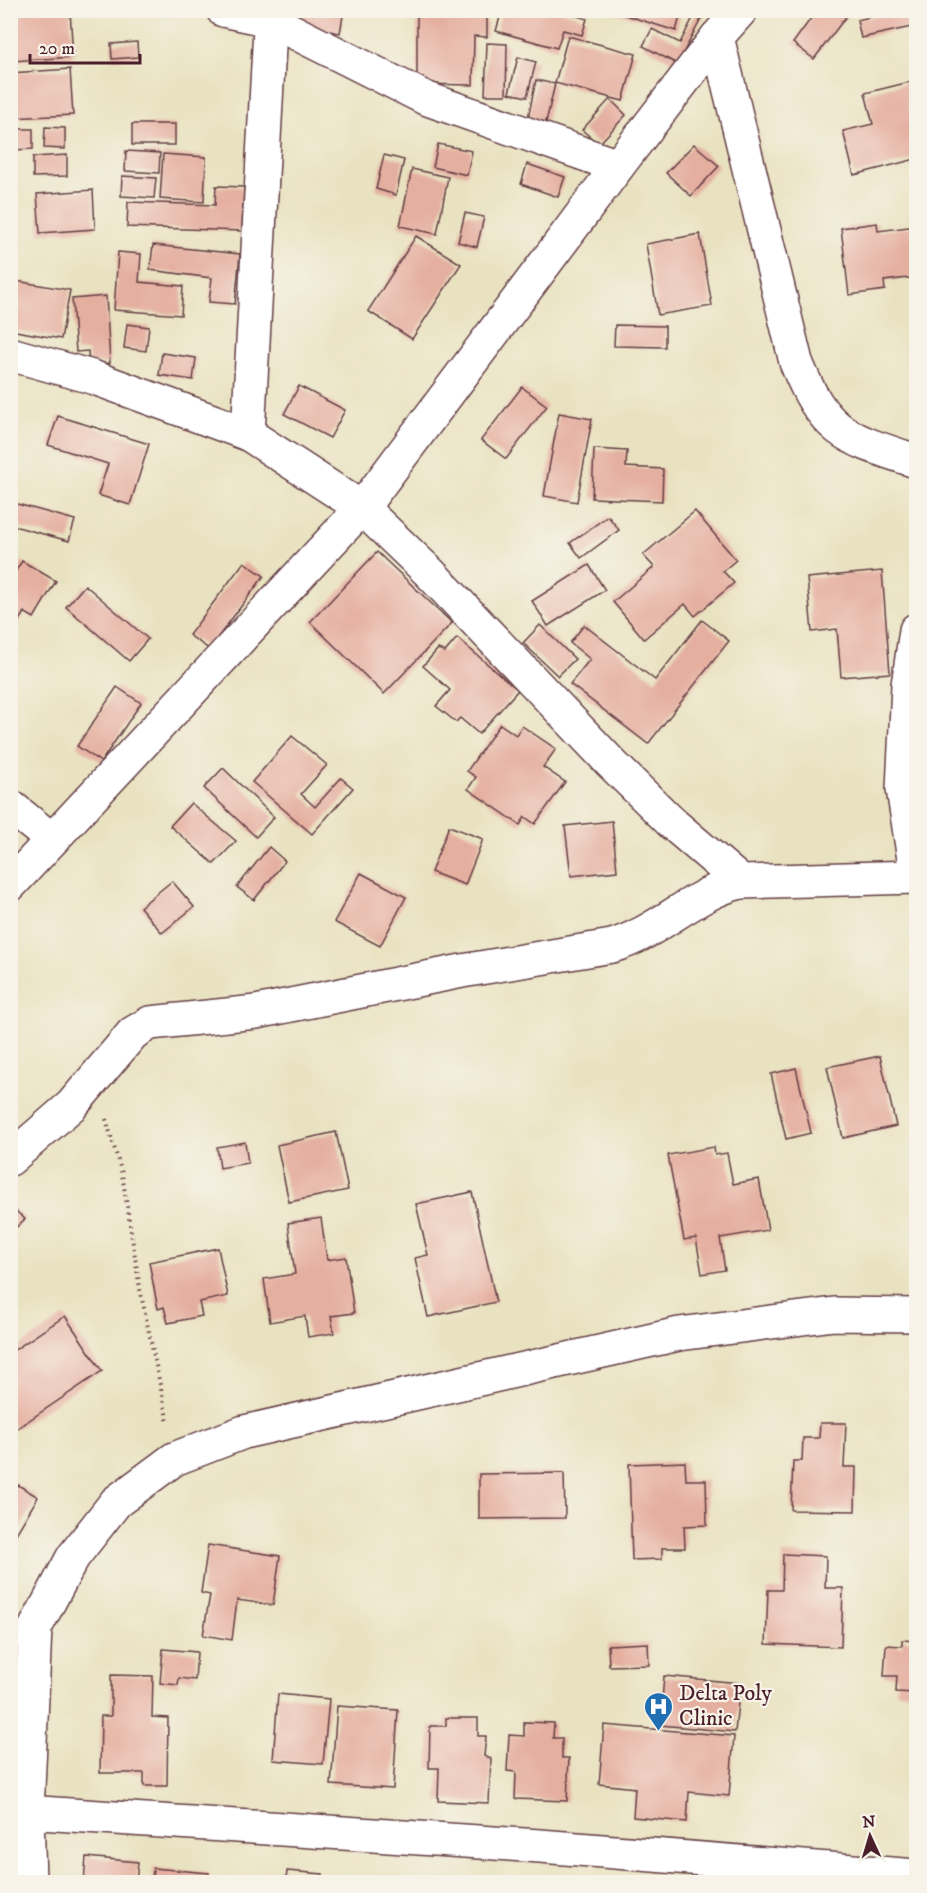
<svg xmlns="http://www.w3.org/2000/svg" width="927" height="1893" font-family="'IM FELL DW Pica',serif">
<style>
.building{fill:#e5afa0}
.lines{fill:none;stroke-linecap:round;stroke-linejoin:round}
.minor-casing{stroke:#623c42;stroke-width:36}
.path{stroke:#623c42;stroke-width:4;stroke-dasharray:1.5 4.5;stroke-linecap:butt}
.minor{stroke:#fff;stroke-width:33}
.labels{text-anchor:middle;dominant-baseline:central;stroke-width:4.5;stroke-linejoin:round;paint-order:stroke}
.poi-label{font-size:22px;fill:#4a1f2b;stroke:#f7f3e8;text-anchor:start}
</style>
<rect width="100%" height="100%" fill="#f7f3e8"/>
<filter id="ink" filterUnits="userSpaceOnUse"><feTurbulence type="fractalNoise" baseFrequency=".0167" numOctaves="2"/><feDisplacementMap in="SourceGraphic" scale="12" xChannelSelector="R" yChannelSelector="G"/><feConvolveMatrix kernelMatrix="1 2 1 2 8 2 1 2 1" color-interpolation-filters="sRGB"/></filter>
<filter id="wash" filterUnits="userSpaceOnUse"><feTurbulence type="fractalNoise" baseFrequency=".008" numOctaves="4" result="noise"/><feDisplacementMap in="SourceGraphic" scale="24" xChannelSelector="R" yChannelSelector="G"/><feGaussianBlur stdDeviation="1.35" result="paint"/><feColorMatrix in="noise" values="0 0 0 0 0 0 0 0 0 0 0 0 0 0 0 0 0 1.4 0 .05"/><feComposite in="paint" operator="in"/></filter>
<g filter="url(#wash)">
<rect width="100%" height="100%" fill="#e9e2c1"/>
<g id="blocks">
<!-- building -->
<g class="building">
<path d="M 10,10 L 70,10 L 73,57 L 12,61 Z"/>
<path d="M 292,10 L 344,10 L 340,33 L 290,24 Z"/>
<path d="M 502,10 L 558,10 L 587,19 L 582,35 L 563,30 L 557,48 L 496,31 Z"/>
<path d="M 609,10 L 682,10 L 676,31 Z"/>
<path d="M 697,10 L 706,10 L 677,64 L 643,46 L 652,29 L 680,43 Z"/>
<path d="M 817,10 L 851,10 L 814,59 L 793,43 Z"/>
<path d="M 900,10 L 916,10 L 916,26 L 861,38 L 857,20 Z"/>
<path d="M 417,16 L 487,16 L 487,37 L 474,36 L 473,85 L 417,84 Z"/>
<path d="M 568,36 L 636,54 L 623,101 L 555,83 Z"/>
<path d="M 137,42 L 138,57 L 112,59 L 111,44 Z"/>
<path d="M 487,43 L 507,44 L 506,95 L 485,95 Z"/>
<path d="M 518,57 L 536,62 L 527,97 L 509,93 Z"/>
<path d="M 70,69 L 73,115 L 10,118 L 10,73 Z"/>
<path d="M 536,80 L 555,84 L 546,122 L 528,118 Z"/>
<path d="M 914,81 L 916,159 L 854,175 L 843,131 L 873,124 L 865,93 Z"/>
<path d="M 610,99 L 626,115 L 599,144 L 582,130 Z"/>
<rect x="132" y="124" width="43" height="21"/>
<path d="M 45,127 L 65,128 L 65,149 L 44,148 Z"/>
<path d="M 12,129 L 33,129 L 33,149 L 13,150 Z"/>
<path d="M 438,144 L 472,151 L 467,175 L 433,167 Z"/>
<path d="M 694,144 L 719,166 L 691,196 L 666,173 Z"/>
<path d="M 126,151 L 160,153 L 159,173 L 125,171 Z"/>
<path d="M 163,154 L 206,157 L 204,202 L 160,199 Z"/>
<path d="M 67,155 L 67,176 L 33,177 L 33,157 Z"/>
<path d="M 384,155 L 404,160 L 396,195 L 376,189 Z"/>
<path d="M 527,164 L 565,177 L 558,197 L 521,184 Z"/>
<path d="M 412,169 L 448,177 L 437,234 L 400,226 Z"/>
<path d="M 122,176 L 156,178 L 154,198 L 121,196 Z"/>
<path d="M 216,186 L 244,187 L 242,231 L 127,227 L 128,202 L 215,205 Z"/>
<path d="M 93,190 L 95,229 L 40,233 L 37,194 Z"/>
<path d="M 465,213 L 484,217 L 477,247 L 458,242 Z"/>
<path d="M 877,223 L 878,231 L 916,226 L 916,277 L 884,281 L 885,290 L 849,295 L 841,228 Z"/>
<path d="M 700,234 L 712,306 L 658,315 L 646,244 Z"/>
<path d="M 416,236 L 461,264 L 412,339 L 368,311 Z"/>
<path d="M 153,245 L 240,254 L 235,304 L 209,302 L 212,278 L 150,270 Z"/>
<path d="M 118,252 L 141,254 L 139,282 L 183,286 L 181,315 L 114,310 Z"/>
<path d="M 10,280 L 70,290 L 61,339 L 10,330 Z"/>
<path d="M 106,296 L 110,363 L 89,364 L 88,351 L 76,352 L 72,299 Z"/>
<path d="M 127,324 L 149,327 L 146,351 L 124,348 Z"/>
<path d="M 615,325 L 665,326 L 665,347 L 614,346 Z"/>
<path d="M 162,353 L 196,358 L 193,380 L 159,375 Z"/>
<path d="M 299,386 L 345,410 L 330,438 L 284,414 Z"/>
<path d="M 522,387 L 547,406 L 506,459 L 481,440 Z"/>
<path d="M 559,413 L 592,419 L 577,502 L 544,496 Z"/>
<path d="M 58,416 L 149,444 L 130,505 L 98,495 L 108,464 L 48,445 Z"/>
<path d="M 594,449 L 627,451 L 626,467 L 663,469 L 662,501 L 592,498 Z"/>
<path d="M 10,502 L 75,520 L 69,541 L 10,525 Z"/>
<path d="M 695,511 L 736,560 L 723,571 L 734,583 L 695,616 L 685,604 L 644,639 L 613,602 L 654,567 L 643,555 Z"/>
<path d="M 608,516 L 619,530 L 581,558 L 570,543 Z"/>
<path d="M 377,552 L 452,623 L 384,694 L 310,622 Z"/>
<path d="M 22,561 L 56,581 L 34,618 L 24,612 L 10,636 L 10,580 Z"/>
<path d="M 244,562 L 264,576 L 209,649 L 189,635 Z"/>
<path d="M 589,565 L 605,590 L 548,626 L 532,601 Z"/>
<path d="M 882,571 L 890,673 L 841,677 L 837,629 L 812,632 L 807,578 Z"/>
<path d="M 85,585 L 148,639 L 129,661 L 66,607 Z"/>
<path d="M 702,620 L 729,641 L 648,744 L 570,684 L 590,659 L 570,643 L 584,625 L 655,680 Z"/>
<path d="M 540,625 L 575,659 L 558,676 L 523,643 Z"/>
<path d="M 457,638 L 518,690 L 479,734 L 460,718 L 456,722 L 436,706 L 450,690 L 423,666 L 438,649 L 445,652 Z"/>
<path d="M 117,687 L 141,703 L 101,762 L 77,746 Z"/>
<path d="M 500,724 L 516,735 L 522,726 L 556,749 L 543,767 L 565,782 L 535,824 L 525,817 L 520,825 L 468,789 L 476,777 L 467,771 Z"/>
<path d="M 292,736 L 327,765 L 301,794 L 315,807 L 341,778 L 353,788 L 312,834 L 252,782 Z"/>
<path d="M 223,768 L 274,817 L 256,837 L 204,788 Z"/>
<path d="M 191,803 L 236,841 L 214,864 L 170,826 Z"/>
<path d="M 612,821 L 617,871 L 571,876 L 565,826 Z"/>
<path d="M 449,826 L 483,839 L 465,885 L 431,872 Z"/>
<path d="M 269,847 L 285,861 L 254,900 L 237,887 Z"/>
<path d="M 361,873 L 406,897 L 380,946 L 334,922 Z"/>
<path d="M 172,881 L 194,907 L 162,933 L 140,907 Z"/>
<path d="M 880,1056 L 896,1126 L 843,1138 L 827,1067 Z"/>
<path d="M 796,1068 L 811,1133 L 786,1139 L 771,1074 Z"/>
<path d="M 336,1132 L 348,1190 L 289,1202 L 277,1145 Z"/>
<path d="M 245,1142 L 248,1163 L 220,1168 L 217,1147 Z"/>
<path d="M 714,1147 L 715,1155 L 727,1153 L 733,1184 L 759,1179 L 768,1230 L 720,1238 L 725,1270 L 702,1274 L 696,1238 L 684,1240 L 668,1155 Z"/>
<path d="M 472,1192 L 496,1302 L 428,1317 L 415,1258 L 428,1255 L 416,1204 Z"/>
<path d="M 10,1206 L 25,1219 L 10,1233 Z"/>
<path d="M 321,1218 L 327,1260 L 346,1257 L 354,1313 L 331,1316 L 334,1333 L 308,1337 L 305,1316 L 270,1322 L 264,1279 L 295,1274 L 288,1223 Z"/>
<path d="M 218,1248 L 228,1296 L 199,1302 L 202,1316 L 168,1323 L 164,1307 L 158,1309 L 149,1262 Z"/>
<path d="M 65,1316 L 102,1371 L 16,1429 L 10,1421 L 10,1353 Z"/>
<path d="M 820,1423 L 846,1423 L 844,1467 L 856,1467 L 855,1511 L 791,1510 L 793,1461 L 802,1461 L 803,1438 L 819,1438 Z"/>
<path d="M 685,1462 L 686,1480 L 706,1480 L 707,1525 L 684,1526 L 685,1548 L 662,1548 L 662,1559 L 632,1560 L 629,1464 Z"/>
<path d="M 564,1473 L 565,1518 L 479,1519 L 479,1474 Z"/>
<path d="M 10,1480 L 38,1497 L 10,1544 Z"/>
<path d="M 208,1545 L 280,1556 L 273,1605 L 237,1600 L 232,1640 L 203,1635 L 210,1595 L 201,1593 Z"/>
<path d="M 783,1554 L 826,1556 L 825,1588 L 843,1588 L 841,1647 L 766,1644 L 768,1590 L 782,1590 Z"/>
<path d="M 902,1640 L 916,1641 L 916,1693 L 896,1692 L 897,1676 L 884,1676 L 886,1645 L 902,1646 Z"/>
<path d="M 648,1643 L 649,1665 L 609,1666 L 608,1645 Z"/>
<path d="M 163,1649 L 197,1652 L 195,1680 L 179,1678 L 178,1685 L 160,1683 Z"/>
<path d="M 111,1675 L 153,1676 L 152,1717 L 168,1718 L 167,1786 L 144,1786 L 144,1773 L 100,1773 L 101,1716 L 111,1716 Z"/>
<path d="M 664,1676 L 740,1683 L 735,1732 L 660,1725 Z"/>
<path d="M 278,1694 L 329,1699 L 323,1764 L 273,1760 Z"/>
<path d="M 337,1706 L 398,1710 L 393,1789 L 331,1785 Z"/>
<path d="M 446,1718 L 478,1718 L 478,1736 L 486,1736 L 484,1756 L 491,1759 L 489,1803 L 438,1801 L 439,1768 L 429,1768 L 430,1726 L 446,1726 Z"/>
<path d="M 524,1722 L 554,1723 L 553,1738 L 562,1738 L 562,1758 L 569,1758 L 567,1801 L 515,1799 L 516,1772 L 507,1771 L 509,1735 L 524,1736 Z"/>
<path d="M 604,1725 L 734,1736 L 729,1796 L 689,1792 L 687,1822 L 633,1817 L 635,1788 L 599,1784 Z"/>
<path d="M 86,1857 L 138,1862 L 136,1882 L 84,1882 Z"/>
<path d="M 153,1868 L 209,1873 L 208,1882 L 152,1882 Z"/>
<path d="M 287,1871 L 323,1874 L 322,1882 L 286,1882 Z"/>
</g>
</g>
</g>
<g filter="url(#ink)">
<use href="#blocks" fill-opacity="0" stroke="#623c42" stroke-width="1.5"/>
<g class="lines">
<defs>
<g id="minor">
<path d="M 223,10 L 270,20 L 425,98 L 618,166"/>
<path d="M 717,37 L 796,362 C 825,434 846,438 916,461"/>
<path d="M 10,354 L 92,377 L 248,434 L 362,508 L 430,573 L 612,764 L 672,823 L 741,882"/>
<path d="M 248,434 L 271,10"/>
<path d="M 916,630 L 908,685 L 903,789 L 916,872"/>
<path d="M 10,806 L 51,839"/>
<path d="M 10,885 L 362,508 L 618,166 L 717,37 L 741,10"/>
<path d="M 10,1159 L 72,1105 L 133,1033 L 150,1023 L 256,1012 L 462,971 L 612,946 C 660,932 693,893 741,882 L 916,877"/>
<path d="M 10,1811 L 540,1846 L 916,1876"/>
<path d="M 29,1882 L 27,1812 L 35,1628 L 73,1557 L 116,1502 L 174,1459 L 244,1432 L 679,1334 L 834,1314 L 916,1315"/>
</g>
</defs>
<!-- minor casing -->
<use href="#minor" class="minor-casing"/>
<!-- path -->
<path class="path" d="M 106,1119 L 122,1174 L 140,1289 L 168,1423"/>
<!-- minor -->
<use href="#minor" class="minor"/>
</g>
</g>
<!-- icons -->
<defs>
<symbol id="hospital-pin" viewBox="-11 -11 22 30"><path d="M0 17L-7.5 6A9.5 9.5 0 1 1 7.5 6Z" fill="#1f6fb2" stroke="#f7f3e8"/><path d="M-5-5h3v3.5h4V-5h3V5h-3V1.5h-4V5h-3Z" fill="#fff"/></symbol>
</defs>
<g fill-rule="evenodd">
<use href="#hospital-pin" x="642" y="1690" width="33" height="45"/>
</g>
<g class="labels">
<!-- poi labels -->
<g class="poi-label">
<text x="679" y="1693">Delta Poly<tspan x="679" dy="25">Clinic</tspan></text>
</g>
</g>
<!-- margin -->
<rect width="927" height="1893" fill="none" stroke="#f7f3e8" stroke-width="36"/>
<!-- north arrow -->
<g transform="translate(870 1836) rotate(356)" stroke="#f7f3e8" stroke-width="4.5" paint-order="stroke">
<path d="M0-4.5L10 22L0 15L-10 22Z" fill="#4a1f2b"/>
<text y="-9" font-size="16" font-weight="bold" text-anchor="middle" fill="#4a1f2b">N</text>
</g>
<!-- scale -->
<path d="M30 54v9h110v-9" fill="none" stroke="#4a1f2b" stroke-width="3"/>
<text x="39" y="54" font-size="18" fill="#4a1f2b" stroke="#f7f3e8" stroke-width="4.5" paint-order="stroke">20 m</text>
</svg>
